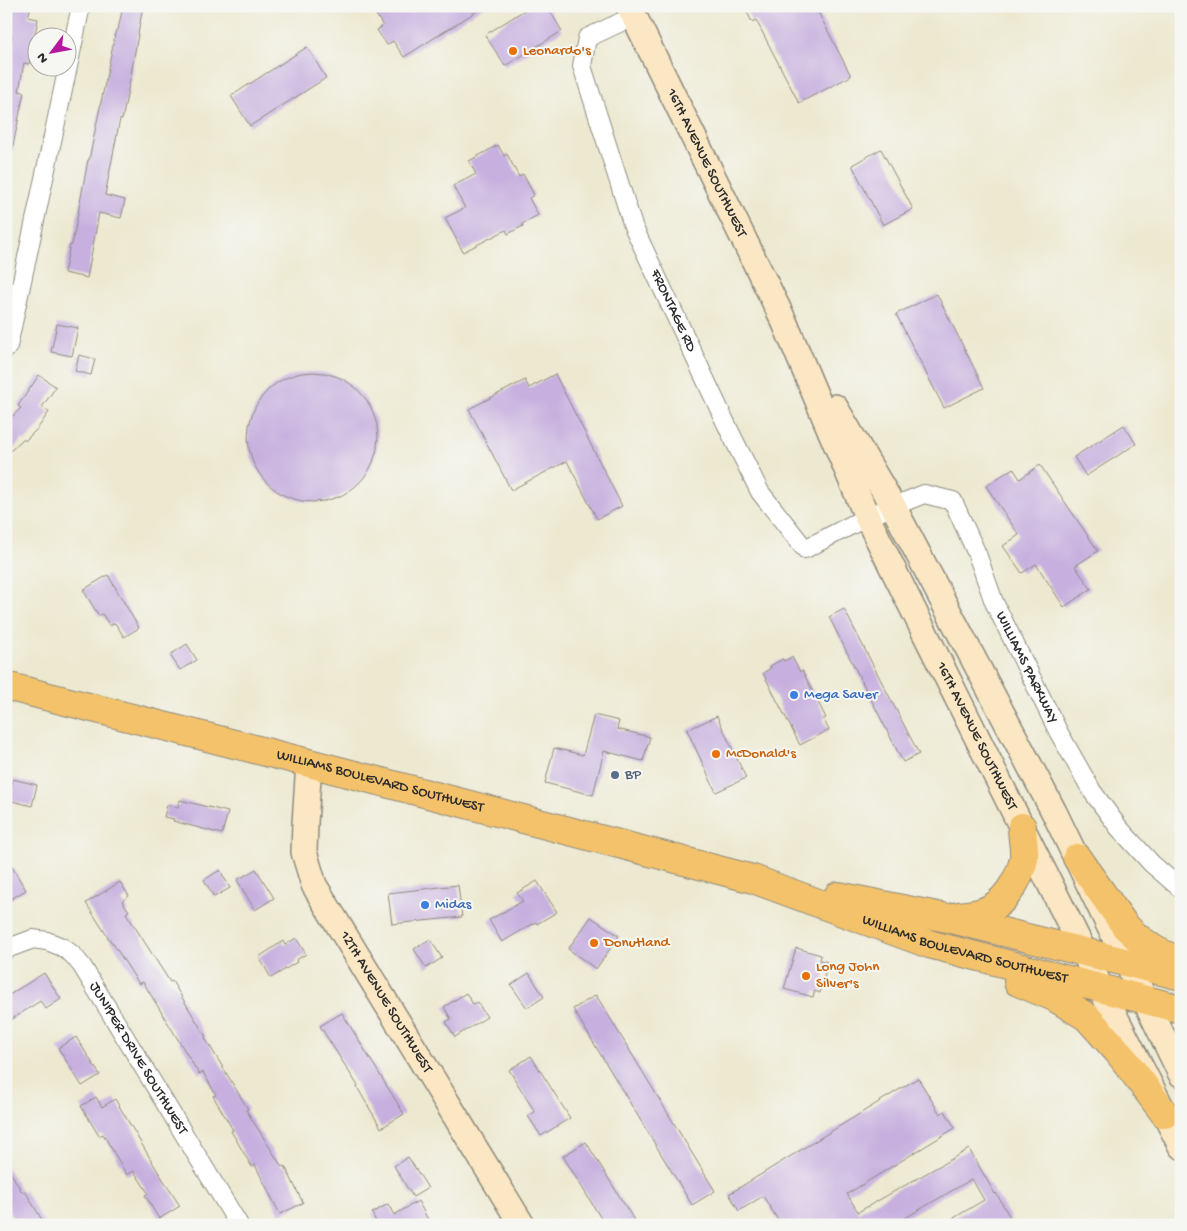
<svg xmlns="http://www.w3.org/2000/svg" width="1187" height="1231" font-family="'Gochi Hand',sans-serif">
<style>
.building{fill:#c7b0df}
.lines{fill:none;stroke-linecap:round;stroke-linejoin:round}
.street-casing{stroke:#8c8a7e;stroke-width:20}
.secondary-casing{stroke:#8c8a7e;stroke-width:28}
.primary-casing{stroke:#8c8a7e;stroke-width:30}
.street{stroke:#fff;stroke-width:18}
.secondary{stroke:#fbe7c3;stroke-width:25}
.primary{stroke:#f4c26a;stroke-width:28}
.food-dot{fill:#e8710a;stroke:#f6f6f2;stroke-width:2}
.shop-dot{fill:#3f7fe0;stroke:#f6f6f2;stroke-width:2}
.service-dot{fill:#5c6f8a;stroke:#f6f6f2;stroke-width:2}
.labels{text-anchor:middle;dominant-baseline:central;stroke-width:4;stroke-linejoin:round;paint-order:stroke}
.food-label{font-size:15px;fill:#c56008;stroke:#f6f6f2;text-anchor:start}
.street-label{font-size:15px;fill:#2b2b2b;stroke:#f6f6f2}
.shop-label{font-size:15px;fill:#366cbe;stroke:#f6f6f2;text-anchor:start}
.service-label{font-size:15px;fill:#4e5e75;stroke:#f6f6f2;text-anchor:start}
</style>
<rect width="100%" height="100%" fill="#f6f6f2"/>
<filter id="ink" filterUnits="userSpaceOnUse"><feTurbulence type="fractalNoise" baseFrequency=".02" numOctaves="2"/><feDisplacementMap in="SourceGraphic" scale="10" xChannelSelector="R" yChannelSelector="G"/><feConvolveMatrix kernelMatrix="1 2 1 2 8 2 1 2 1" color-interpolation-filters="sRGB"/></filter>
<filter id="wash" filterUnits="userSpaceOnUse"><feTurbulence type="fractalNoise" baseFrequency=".0096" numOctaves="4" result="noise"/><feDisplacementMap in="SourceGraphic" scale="20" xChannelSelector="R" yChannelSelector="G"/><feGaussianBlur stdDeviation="1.12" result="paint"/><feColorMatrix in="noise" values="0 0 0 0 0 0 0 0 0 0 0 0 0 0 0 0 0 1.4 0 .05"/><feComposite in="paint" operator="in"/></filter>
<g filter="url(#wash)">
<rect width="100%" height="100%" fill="#ede9d1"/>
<g id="blocks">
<!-- building -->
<g class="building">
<path d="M 6,6 L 31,6 L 28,17 L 38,19 L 29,64 L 24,63 L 19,91 L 24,92 L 12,151 L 6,151 L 6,67 L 12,36 L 6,35 Z"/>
<path d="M 123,6 L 143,6 L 130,80 L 122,120 L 120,119 L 105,195 L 125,200 L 121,218 L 99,213 L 87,278 L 64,273 L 70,245 L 72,245 L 88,160 L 89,160 L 116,30 L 118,30 Z"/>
<path d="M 371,6 L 485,6 L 404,57 L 393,41 L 387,45 L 377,30 L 383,26 Z"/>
<path d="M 531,6 L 547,6 L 562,31 L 505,66 L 485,35 Z"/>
<path d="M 744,6 L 815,6 L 851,76 L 799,103 L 756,20 L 752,22 Z"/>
<path d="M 307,47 L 326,78 L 250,126 L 231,96 Z"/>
<path d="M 498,145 L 504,156 L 507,154 L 519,177 L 523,174 L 534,195 L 529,198 L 538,215 L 522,224 L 523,226 L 508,234 L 506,230 L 463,252 L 445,218 L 465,208 L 453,186 L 476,174 L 469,161 Z"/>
<path d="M 881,149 L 913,209 L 883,225 L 852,165 Z"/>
<path d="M 937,294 L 984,388 L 944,408 L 896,314 Z"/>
<path d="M 57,324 L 78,328 L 72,356 L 51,352 Z"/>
<path d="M 79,355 L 95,359 L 91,375 L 75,371 Z"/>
<circle cx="313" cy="437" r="65"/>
<path d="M 555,374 L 622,506 L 597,519 L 567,461 L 511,490 L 469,409 L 525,380 L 529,388 Z"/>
<path d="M 39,375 L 56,387 L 42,407 L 49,412 L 38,428 L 25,441 L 23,439 L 6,455 L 6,422 L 21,408 L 18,406 Z"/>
<path d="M 1124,425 L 1136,444 L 1086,476 L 1074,457 Z"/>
<path d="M 1040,465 L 1098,551 L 1075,566 L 1091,589 L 1064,607 L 1036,564 L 1022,573 L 1003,546 L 1019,535 L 986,486 L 1013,468 L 1020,479 Z"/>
<path d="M 108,575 L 139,628 L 124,637 L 115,623 L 110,626 L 102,614 L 99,616 L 83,590 Z"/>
<path d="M 844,609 L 919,754 L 903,762 L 829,617 Z"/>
<path d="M 187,644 L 197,660 L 180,670 L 170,655 Z"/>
<path d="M 792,657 L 800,672 L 802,670 L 826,718 L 823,719 L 829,730 L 800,745 L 763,673 L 771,668 L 770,666 L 783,659 L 784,661 Z"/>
<path d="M 594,715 L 619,721 L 617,729 L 650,737 L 643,761 L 604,751 L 593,795 L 545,783 L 554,748 L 583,755 Z"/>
<path d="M 717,716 L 746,778 L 716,792 L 687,730 Z"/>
<path d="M 13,779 L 37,785 L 32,806 L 8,800 Z"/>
<path d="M 180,800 L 228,812 L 222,834 L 173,821 L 174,819 L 164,817 L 167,805 L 178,807 Z"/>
<path d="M 6,857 L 26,890 L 6,902 Z"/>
<path d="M 256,869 L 274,898 L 255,910 L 237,880 Z"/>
<path d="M 220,870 L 230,888 L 214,897 L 204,880 Z"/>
<path d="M 537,881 L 557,912 L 537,924 L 536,922 L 502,942 L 489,920 L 523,901 L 517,893 Z"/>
<path d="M 120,882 L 129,896 L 122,901 L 129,911 L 126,913 L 170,982 L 172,981 L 206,1037 L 205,1038 L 248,1109 L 246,1110 L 282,1167 L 285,1166 L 303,1203 L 280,1214 L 255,1165 L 252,1167 L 231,1131 L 233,1130 L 213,1096 L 216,1095 L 203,1072 L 199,1074 L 143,982 L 139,984 L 112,942 L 111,942 L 86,903 Z"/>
<path d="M 458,885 L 462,917 L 392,924 L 388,893 Z"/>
<path d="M 591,917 L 619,936 L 596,969 L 568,949 Z"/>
<path d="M 296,938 L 306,954 L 296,960 L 297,962 L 271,978 L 259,957 L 283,941 L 285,945 Z"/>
<path d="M 430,939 L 442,958 L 426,968 L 414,949 Z"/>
<path d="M 796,948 L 821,955 L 820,960 L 828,962 L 820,993 L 815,991 L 813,997 L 784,989 Z"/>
<path d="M 44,973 L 61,999 L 46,1009 L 40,1001 L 6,1023 L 6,997 Z"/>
<path d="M 529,973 L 544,997 L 527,1008 L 511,985 Z"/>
<path d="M 466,993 L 473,1004 L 477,1002 L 487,1017 L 455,1037 L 446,1022 L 451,1019 L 444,1007 Z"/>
<path d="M 596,995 L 715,1191 L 692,1205 L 573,1009 Z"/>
<path d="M 342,1013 L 404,1114 L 381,1128 L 357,1087 L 358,1086 L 320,1026 Z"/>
<path d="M 76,1037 L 100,1075 L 82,1086 L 58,1048 Z"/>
<path d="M 531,1056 L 570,1118 L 541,1136 L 528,1116 L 535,1112 L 509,1070 Z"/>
<path d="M 918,1078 L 940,1114 L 945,1111 L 955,1128 L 847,1194 L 858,1212 L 969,1149 L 995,1194 L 996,1193 L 1011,1219 L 1002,1225 L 942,1225 L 984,1200 L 972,1179 L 893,1225 L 781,1225 L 763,1196 L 739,1211 L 729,1194 Z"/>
<path d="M 96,1097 L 102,1107 L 115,1099 L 157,1170 L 180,1206 L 159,1219 L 145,1195 L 148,1193 L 134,1171 L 127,1175 L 103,1134 L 99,1136 L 81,1106 Z"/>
<path d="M 586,1142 L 637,1225 L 605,1225 L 563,1156 Z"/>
<path d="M 408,1157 L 428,1188 L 413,1197 L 394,1166 Z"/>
<path d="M 6,1165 L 22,1192 L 25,1191 L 45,1225 L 17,1225 L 6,1207 Z"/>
<path d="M 418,1201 L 431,1225 L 376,1225 L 377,1224 L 372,1213 L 388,1204 L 394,1215 Z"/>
</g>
</g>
</g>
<g filter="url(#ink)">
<use href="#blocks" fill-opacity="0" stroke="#8c8a7e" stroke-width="1"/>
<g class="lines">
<defs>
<g id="street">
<path id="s1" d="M 634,16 L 587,38 L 582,66 L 633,226 L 731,434 L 760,492 L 805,549 L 867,517 L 924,494 L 953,501 L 977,554 L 994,602 L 1059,733 L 1092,791 L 1119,828 L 1152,864 L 1181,889"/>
<path d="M 6,349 L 8,346 L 81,6"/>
<path id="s2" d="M 6,949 L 33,939 L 47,941 L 62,947 L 73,955 L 82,966 L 239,1225"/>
</g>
<g id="secondary">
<path id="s3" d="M 629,6 L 784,321 L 867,517 L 1084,952 L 1101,989 L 1181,1146"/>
<path d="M 835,407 L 893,506 L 1054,812 L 1181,1074"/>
<path id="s4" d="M 309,763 L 305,823 L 304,852 L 314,885 L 522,1225"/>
</g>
<g id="primary">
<path id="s5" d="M 6,686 L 309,763 L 753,879 L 929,944 L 1181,1009"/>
<path d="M 1077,858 L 1126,927 L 1138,938 L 1155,950 L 1181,962"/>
<path d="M 838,896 L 947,918 L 1181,976"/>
<path d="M 954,917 C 963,915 973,915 982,912 C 1004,906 1019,880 1024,859 C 1025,849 1022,837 1022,827"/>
<path d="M 1018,982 L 1054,997 L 1087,1017 L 1120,1054 L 1165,1114"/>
</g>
</defs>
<!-- street casing -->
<use href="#street" class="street-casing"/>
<!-- secondary casing -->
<use href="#secondary" class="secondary-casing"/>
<!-- primary casing -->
<use href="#primary" class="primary-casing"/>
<!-- street -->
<use href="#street" class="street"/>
<!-- secondary -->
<use href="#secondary" class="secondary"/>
<!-- primary -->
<use href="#primary" class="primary"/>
</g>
</g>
<!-- markers -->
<g class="food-dot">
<circle cx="513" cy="51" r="5"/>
<circle cx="716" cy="754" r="5"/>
<circle cx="594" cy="943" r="5"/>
<circle cx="806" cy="976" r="5"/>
</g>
<g class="shop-dot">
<circle cx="794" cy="695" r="5"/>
<circle cx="425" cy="905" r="5"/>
</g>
<circle class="service-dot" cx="615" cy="775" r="5"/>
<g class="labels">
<!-- food labels -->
<g class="food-label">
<text x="523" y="51">Leonardo's</text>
<text x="726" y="754">McDonald's</text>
<text x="604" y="943">Donutland</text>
<text x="816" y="967">Long John<tspan x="816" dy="17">Silver's</tspan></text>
</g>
<!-- street labels -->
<g class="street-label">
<text stroke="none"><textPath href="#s3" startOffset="175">16TH AVENUE SOUTHWEST</textPath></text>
<text stroke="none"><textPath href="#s1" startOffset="342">FRONTAGE RD</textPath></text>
<text stroke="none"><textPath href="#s1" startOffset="959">WILLIAMS PARKWAY</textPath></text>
<text stroke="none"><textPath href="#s3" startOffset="809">16TH AVENUE SOUTHWEST</textPath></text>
<text stroke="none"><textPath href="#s5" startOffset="386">WILLIAMS BOULEVARD SOUTHWEST</textPath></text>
<text stroke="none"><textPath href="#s5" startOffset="995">WILLIAMS BOULEVARD SOUTHWEST</textPath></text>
<text stroke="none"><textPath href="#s4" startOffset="261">12TH AVENUE SOUTHWEST</textPath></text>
<text stroke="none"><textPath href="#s2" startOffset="195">JUNIPER DRIVE SOUTHWEST</textPath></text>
</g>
<!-- shop labels -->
<g class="shop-label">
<text x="804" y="695">Mega Saver</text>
<text x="435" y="905">Midas</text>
</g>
<!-- service labels -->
<g class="service-label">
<text x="625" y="775">BP</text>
</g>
</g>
<!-- margin -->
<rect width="1187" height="1231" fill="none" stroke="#f6f6f2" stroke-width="25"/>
<!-- north arrow -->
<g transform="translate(52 52) rotate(238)"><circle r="24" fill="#f6f6f2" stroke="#a5a5a2"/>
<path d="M0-4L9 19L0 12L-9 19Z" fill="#b5179e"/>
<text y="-8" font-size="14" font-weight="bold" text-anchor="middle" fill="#2b2b2b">N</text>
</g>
</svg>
